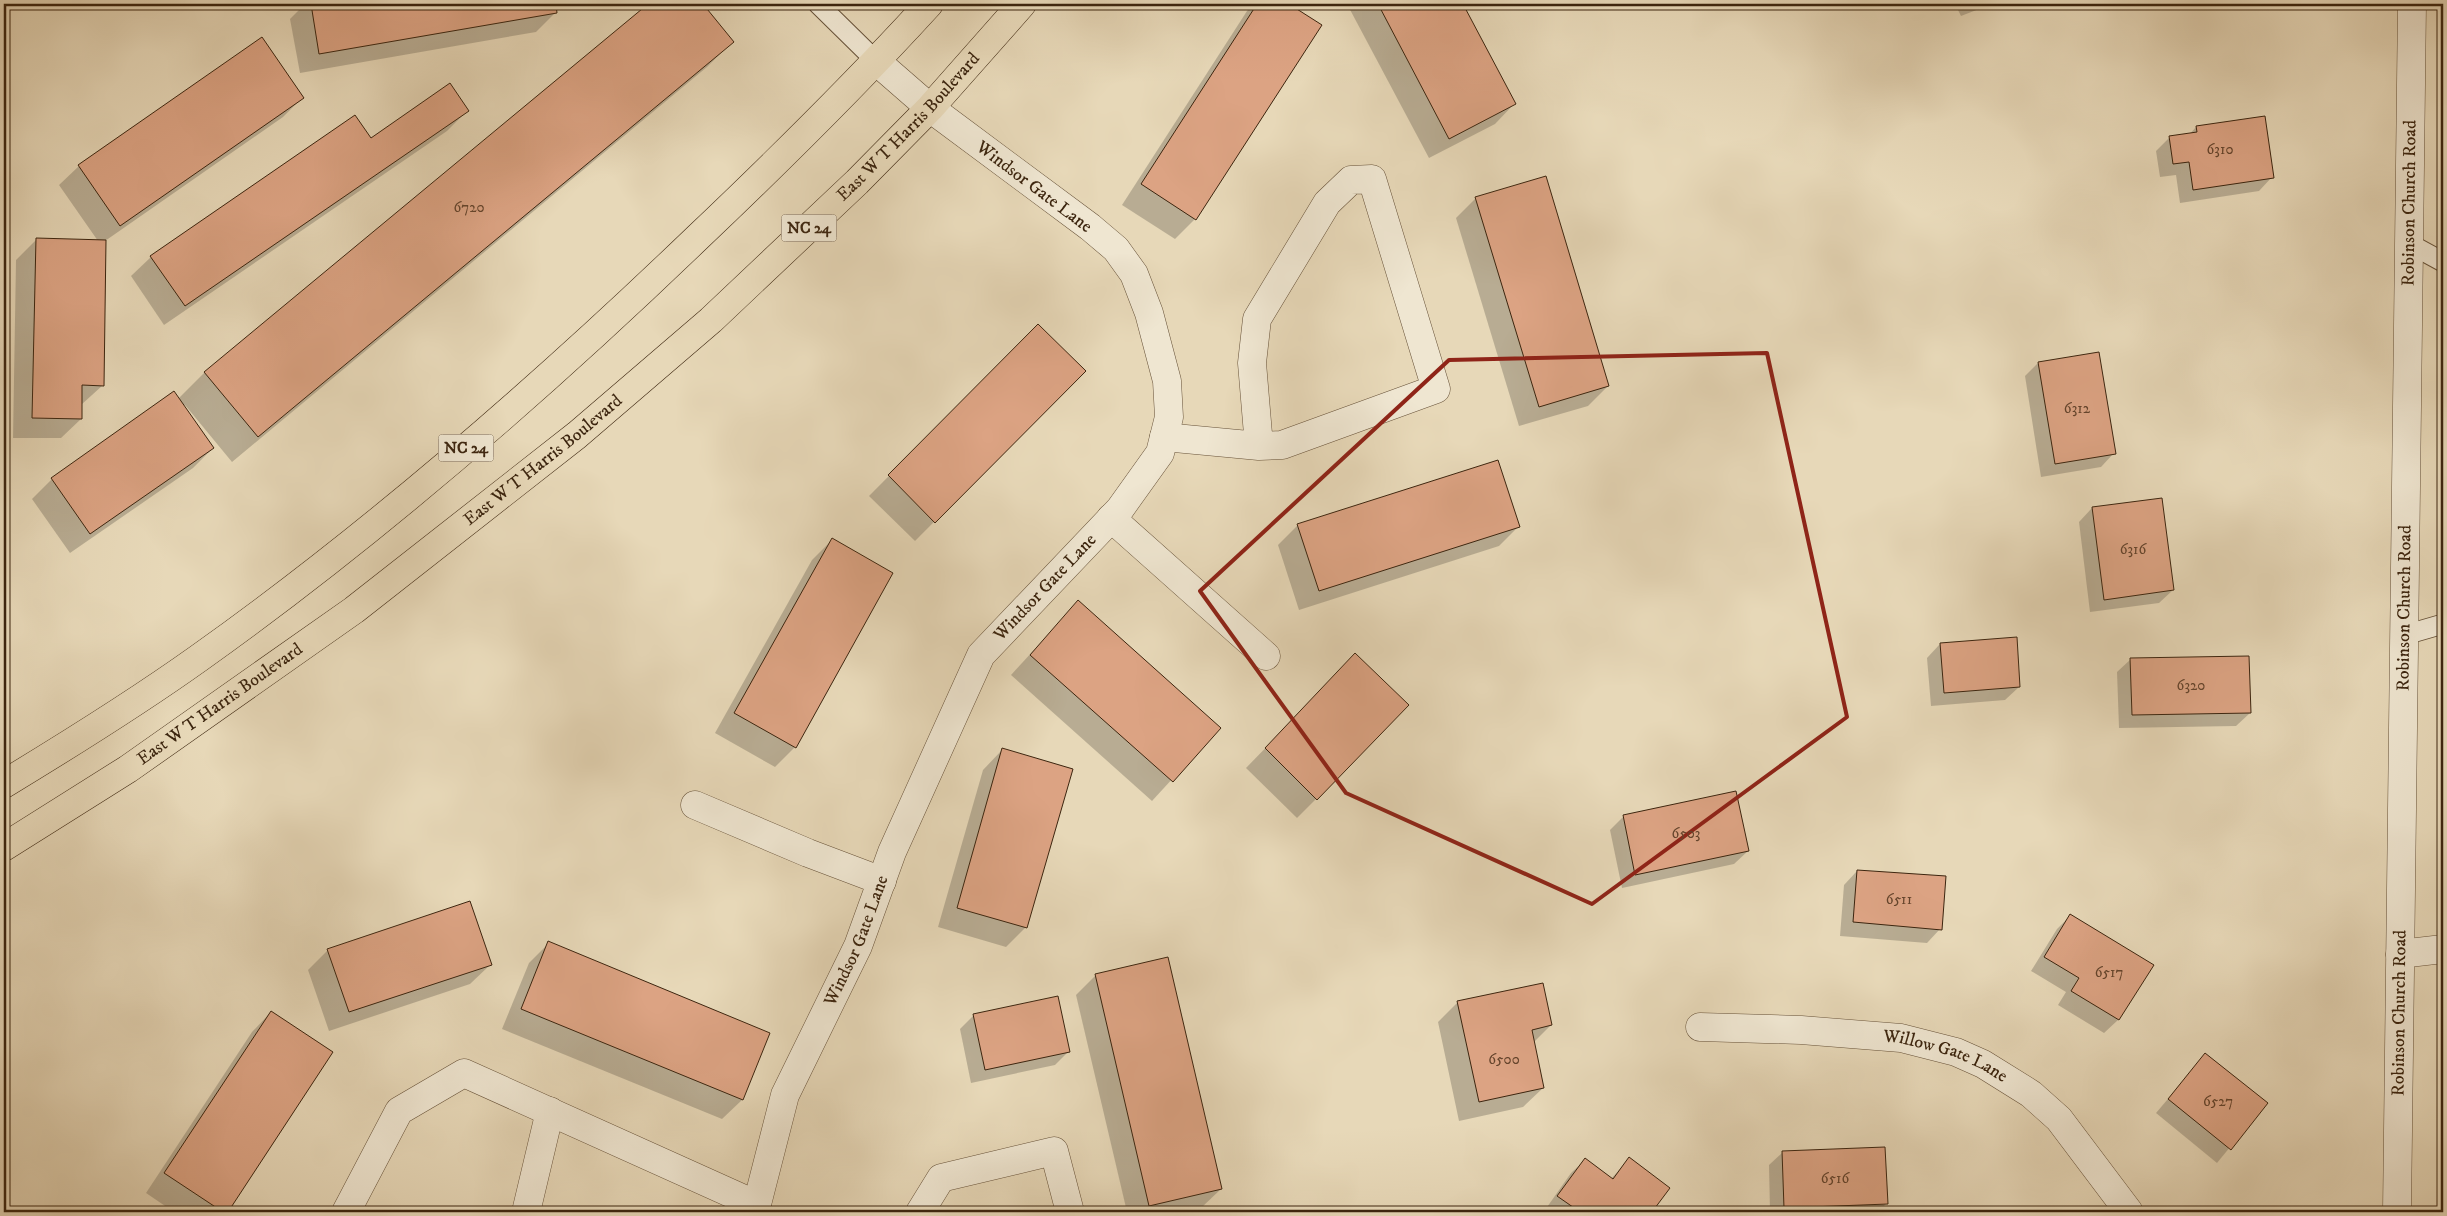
<svg xmlns="http://www.w3.org/2000/svg" width="2447" height="1216" font-family="'IM FELL DW Pica',serif">
<style>
.shadow{fill:#0003}
.building{fill:#dca383;stroke:#3c250f}
.lines{fill:none;stroke-linecap:round;stroke-linejoin:round}
.service-casing{stroke:#675239;stroke-width:21}
.minor-casing{stroke:#675239;stroke-width:29}
.tertiary-casing{stroke:#675239;stroke-width:29}
.primary-casing{stroke:#3c250f;stroke-width:29}
.service{stroke:#efe6d1;stroke-width:19}
.minor{stroke:#efe6d1;stroke-width:28}
.tertiary{stroke:#efe6d1;stroke-width:28}
.primary{stroke:#e7d8b8;stroke-width:28}
.marked{fill:none;stroke:#8f2418;stroke-width:4;stroke-linejoin:round}
.labels{text-anchor:middle;dominant-baseline:central;stroke-width:4.5;stroke-linejoin:round;paint-order:stroke}
.number-label{font-size:15px;fill:#64442c}
.shield{fill:#efe6d1;stroke:#725f49;stroke-width:1}
.shield-label{font-size:16px;font-weight:bold;fill:#3c250f}
.street-label{font-size:18px;fill:#3c250f;stroke:#efe6d1}
</style>
<rect width="100%" height="100%" fill="#e7d8b8"/>
<filter id="stains"><feTurbulence type="fractalNoise" baseFrequency=".004" numOctaves="4"/><feColorMatrix values="0 0 0 0 .2 0 0 0 0 .09 0 0 0 0 .02 0 0 0 .5 -.17"/></filter>
<radialGradient id="worn" r=".72"><stop offset=".6" stop-color="#630" stop-opacity="0"/><stop offset="1" stop-color="#630" stop-opacity=".3"/></radialGradient>
<!-- shadow -->
<g class="shadow">
<path d="M 305,4 L 555,4 L 556,12 L 536,32 L 300,73 L 290,19 Z"/>
<path d="M 649,4 L 702,4 L 732,42 L 707,67 L 232,462 L 185,405 L 183,406 L 213,448 L 193,468 L 70,553 L 32,499 L 52,479 L 178,399 L 204,373 Z"/>
<path d="M 1254,4 L 1286,4 L 1320,25 L 1195,219 L 1175,239 L 1122,205 L 1247,11 Z"/>
<path d="M 1347,4 L 1461,4 L 1514,104 L 1495,124 L 1429,158 Z"/>
<path d="M 1955,4 L 1992,4 L 1961,16 Z"/>
<path d="M 2152,4 L 2185,4 L 2153,10 Z"/>
<path d="M 302,98 L 283,117 L 105,241 L 103,385 L 81,405 L 81,419 L 61,438 L 13,438 L 16,260 L 36,240 L 98,241 L 59,185 L 79,166 Z"/>
<path d="M 467,111 L 447,131 L 164,325 L 131,276 L 151,257 Z"/>
<path d="M 2264,117 L 2272,177 L 2259,191 L 2180,203 L 2176,175 L 2160,177 L 2156,151 L 2169,138 L 2189,135 L 2196,127 Z"/>
<path d="M 1476,198 L 1608,386 L 1588,406 L 1519,426 L 1456,218 Z"/>
<path d="M 1038,326 L 1084,371 L 915,541 L 869,496 Z"/>
<path d="M 2038,363 L 2114,453 L 2101,467 L 2041,477 L 2025,376 Z"/>
<path d="M 2161,499 L 2173,590 L 2159,603 L 2090,612 L 2079,522 L 2092,508 Z"/>
<path d="M 1298,525 L 1518,527 L 1499,546 L 1299,610 L 1278,545 Z"/>
<path d="M 832,540 L 795,747 L 775,767 L 715,733 L 812,560 Z"/>
<path d="M 1078,602 L 1219,728 L 1152,801 L 1011,675 Z"/>
<path d="M 2015,638 L 2019,687 L 2005,700 L 1931,706 L 1927,658 L 1940,644 Z"/>
<path d="M 2131,659 L 2250,713 L 2236,726 L 2119,728 L 2117,672 Z"/>
<path d="M 1336,675 L 1316,799 L 1297,818 L 1246,768 Z"/>
<path d="M 1002,750 L 1026,927 L 1006,947 L 938,927 L 983,770 Z"/>
<path d="M 1623,817 L 1748,851 L 1734,864 L 1622,888 L 1610,830 Z"/>
<path d="M 1857,871 L 1940,929 L 1927,943 L 1840,936 L 1844,885 Z"/>
<path d="M 2070,916 L 2152,966 L 2118,1020 L 2104,1033 L 2058,1005 L 2066,992 L 2031,971 L 2057,929 Z"/>
<path d="M 549,943 L 768,1033 L 742,1100 L 722,1119 L 502,1029 L 529,963 Z"/>
<path d="M 328,950 L 490,965 L 470,984 L 329,1031 L 308,970 Z"/>
<path d="M 1096,975 L 1221,1189 L 1201,1208 L 1184,1212 L 1127,1212 L 1076,995 Z"/>
<path d="M 1458,1002 L 1551,1025 L 1533,1043 L 1543,1088 L 1523,1107 L 1459,1121 L 1438,1022 Z"/>
<path d="M 271,1012 L 332,1052 L 227,1212 L 174,1212 L 146,1193 L 252,1032 Z"/>
<path d="M 973,1016 L 1069,1051 L 1055,1065 L 971,1083 L 960,1029 Z"/>
<path d="M 2206,1054 L 2266,1103 L 2217,1163 L 2156,1113 Z"/>
<path d="M 1783,1152 L 1886,1204 L 1878,1212 L 1770,1212 L 1769,1165 Z"/>
<path d="M 1629,1159 L 1668,1188 L 1650,1212 L 1548,1212 L 1545,1210 L 1571,1173 L 1585,1160 L 1611,1179 Z"/>
</g>
<!-- building -->
<g class="building">
<path d="M 311,4 L 556,4 L 557,13 L 319,54 Z"/>
<path d="M 648,4 L 703,4 L 734,42 L 258,437 L 204,372 Z"/>
<path d="M 1257,4 L 1289,4 L 1322,25 L 1196,220 L 1141,184 Z"/>
<path d="M 1378,4 L 1463,4 L 1516,104 L 1449,139 Z"/>
<path d="M 262,37 L 304,98 L 120,226 L 78,165 Z"/>
<path d="M 450,83 L 469,111 L 185,306 L 150,256 L 355,115 L 371,138 Z"/>
<path d="M 2265,116 L 2274,178 L 2193,190 L 2189,162 L 2173,164 L 2169,136 L 2197,132 L 2196,126 Z"/>
<path d="M 1546,176 L 1609,386 L 1539,407 L 1475,197 Z"/>
<path d="M 36,238 L 106,240 L 104,386 L 82,385 L 82,419 L 32,418 Z"/>
<path d="M 1038,324 L 1086,371 L 935,523 L 888,475 Z"/>
<path d="M 2099,352 L 2116,454 L 2055,464 L 2038,362 Z"/>
<path d="M 174,391 L 214,448 L 90,534 L 51,478 Z"/>
<path d="M 1498,460 L 1520,527 L 1319,591 L 1297,524 Z"/>
<path d="M 2162,498 L 2174,590 L 2104,600 L 2092,507 Z"/>
<path d="M 832,538 L 893,573 L 796,748 L 734,713 Z"/>
<path d="M 1078,600 L 1221,728 L 1173,782 L 1030,655 Z"/>
<path d="M 2017,637 L 2020,687 L 1944,693 L 1940,643 Z"/>
<path d="M 1355,653 L 1409,705 L 1317,800 L 1265,748 Z"/>
<path d="M 2249,656 L 2251,713 L 2132,715 L 2130,658 Z"/>
<path d="M 1002,748 L 1073,769 L 1027,928 L 957,908 Z"/>
<path d="M 1736,791 L 1749,851 L 1635,875 L 1623,815 Z"/>
<path d="M 1857,870 L 1946,876 L 1942,930 L 1853,922 Z"/>
<path d="M 470,901 L 492,965 L 349,1012 L 327,949 Z"/>
<path d="M 2070,914 L 2154,965 L 2119,1020 L 2071,991 L 2079,978 L 2044,957 Z"/>
<path d="M 548,941 L 770,1033 L 743,1100 L 521,1009 Z"/>
<path d="M 1168,957 L 1222,1189 L 1149,1206 L 1095,974 Z"/>
<path d="M 1543,983 L 1552,1025 L 1532,1030 L 1544,1088 L 1479,1102 L 1457,1001 Z"/>
<path d="M 1058,996 L 1070,1052 L 985,1070 L 973,1014 Z"/>
<path d="M 271,1011 L 333,1052 L 228,1212 L 223,1212 L 164,1173 Z"/>
<path d="M 2205,1053 L 2268,1103 L 2231,1150 L 2168,1099 Z"/>
<path d="M 1885,1147 L 1888,1204 L 1784,1208 L 1782,1151 Z"/>
<path d="M 1629,1157 L 1670,1188 L 1652,1212 L 1580,1212 L 1557,1196 L 1585,1158 L 1613,1179 Z"/>
</g>
<g class="lines">
<defs>
<g id="service">
<path d="M 818,4 L 876,61"/>
<path d="M 2410,244 L 2443,262"/>
<path d="M 2405,635 L 2443,624"/>
</g>
<g id="minor">
<path d="M 1164,437 L 1259,446 L 1282,445 L 1436,389 L 1372,179 L 1351,180 L 1327,203 L 1257,319 L 1252,363 L 1259,446"/>
<path d="M 1111,518 L 1266,656"/>
<path d="M 695,805 L 808,853 L 882,881"/>
<path d="M 2400,954 L 2443,949"/>
<path id="s1" d="M 1700,1027 L 1801,1030 L 1901,1038 L 1956,1052 L 1983,1064 L 2031,1094 L 2059,1119 L 2129,1212"/>
<path d="M 346,1212 L 399,1111 L 464,1073 L 757,1205"/>
<path d="M 526,1212 L 550,1111"/>
<path id="s2" d="M 755,1212 L 785,1095 L 858,946 L 892,852 L 981,655 L 1120,509 L 1160,453 L 1169,417 L 1167,381 L 1149,313 L 1134,274 L 1116,249 L 1090,227 L 930,108 L 876,61"/>
<path d="M 920,1212 L 941,1178 L 1054,1151 L 1070,1212"/>
</g>
<g id="tertiary">
<path id="s3" d="M 2397,1212 L 2412,4"/>
</g>
<g id="primary">
<path d="M 4,784 C 70,744 136,703 199,658 C 376,532 540,389 697,238 C 777,162 855,85 929,4"/>
<path id="s4" d="M 4,847 L 128,769 L 354,610 L 577,435 L 711,320 L 857,182 L 930,108 L 1022,4"/>
</g>
</defs>
<!-- service casing -->
<use href="#service" class="service-casing"/>
<!-- minor casing -->
<use href="#minor" class="minor-casing"/>
<!-- tertiary casing -->
<use href="#tertiary" class="tertiary-casing"/>
<!-- primary casing -->
<use href="#primary" class="primary-casing"/>
<!-- service -->
<use href="#service" class="service"/>
<!-- minor -->
<use href="#minor" class="minor"/>
<!-- tertiary -->
<use href="#tertiary" class="tertiary"/>
<!-- primary -->
<use href="#primary" class="primary"/>
</g>
<!-- marked area -->
<path class="marked" d="M 1767,353 L 1847,717 L 1592,904 L 1346,793 L 1200,591 L 1449,360 Z"/>
<g class="labels">
<!-- number labels -->
<g class="number-label">
<text x="2220" y="149">6310</text>
<text x="469" y="207">6720</text>
<text x="2077" y="408">6312</text>
<text x="2133" y="549">6316</text>
<text x="2191" y="685">6320</text>
<text x="1686" y="833">6503</text>
<text x="1899" y="899">6511</text>
<text x="2109" y="972">6517</text>
<text x="1504" y="1059">6500</text>
<text x="2218" y="1101">6527</text>
<text x="1835" y="1178">6516</text>
</g>
<!-- shield labels -->
<g class="shield">
<rect x="781.5" y="214.5" width="55" height="27" rx="4"/>
<rect x="438.5" y="434.5" width="55" height="27" rx="4"/>
</g>
<g class="shield-label">
<text x="809" y="228">NC 24</text>
<text x="466" y="448">NC 24</text>
</g>
<!-- street labels -->
<g class="street-label">
<text stroke="none"><textPath href="#s4" startOffset="1159">East W T Harris Boulevard</textPath></text>
<text transform="translate(1034 187) rotate(37)">Windsor Gate Lane</text>
<text stroke="none"><textPath href="#s3" startOffset="1009">Robinson Church Road</textPath></text>
<text stroke="none"><textPath href="#s4" startOffset="664">East W T Harris Boulevard</textPath></text>
<text stroke="none"><textPath href="#s2" startOffset="696">Windsor Gate Lane</textPath></text>
<text stroke="none"><textPath href="#s3" startOffset="604">Robinson Church Road</textPath></text>
<text stroke="none"><textPath href="#s4" startOffset="259">East W T Harris Boulevard</textPath></text>
<text stroke="none"><textPath href="#s2" startOffset="291">Windsor Gate Lane</textPath></text>
<text stroke="none"><textPath href="#s3" startOffset="199">Robinson Church Road</textPath></text>
<text stroke="none"><textPath href="#s1" startOffset="249">Willow Gate Lane</textPath></text>
</g>
</g>
<!-- margin -->
<rect width="2447" height="1216" fill="none" stroke="#e7d8b8" stroke-width="20"/>
<rect x="5" y="5" width="2437" height="1206" fill="none" stroke="#3c250f" stroke-width="2.5"/>
<rect x="10" y="10" width="2427" height="1196" fill="none" stroke="#3c250f"/>
<rect width="100%" height="100%" filter="url(#stains)"/>
<rect width="100%" height="100%" fill="url(#worn)"/>
</svg>
